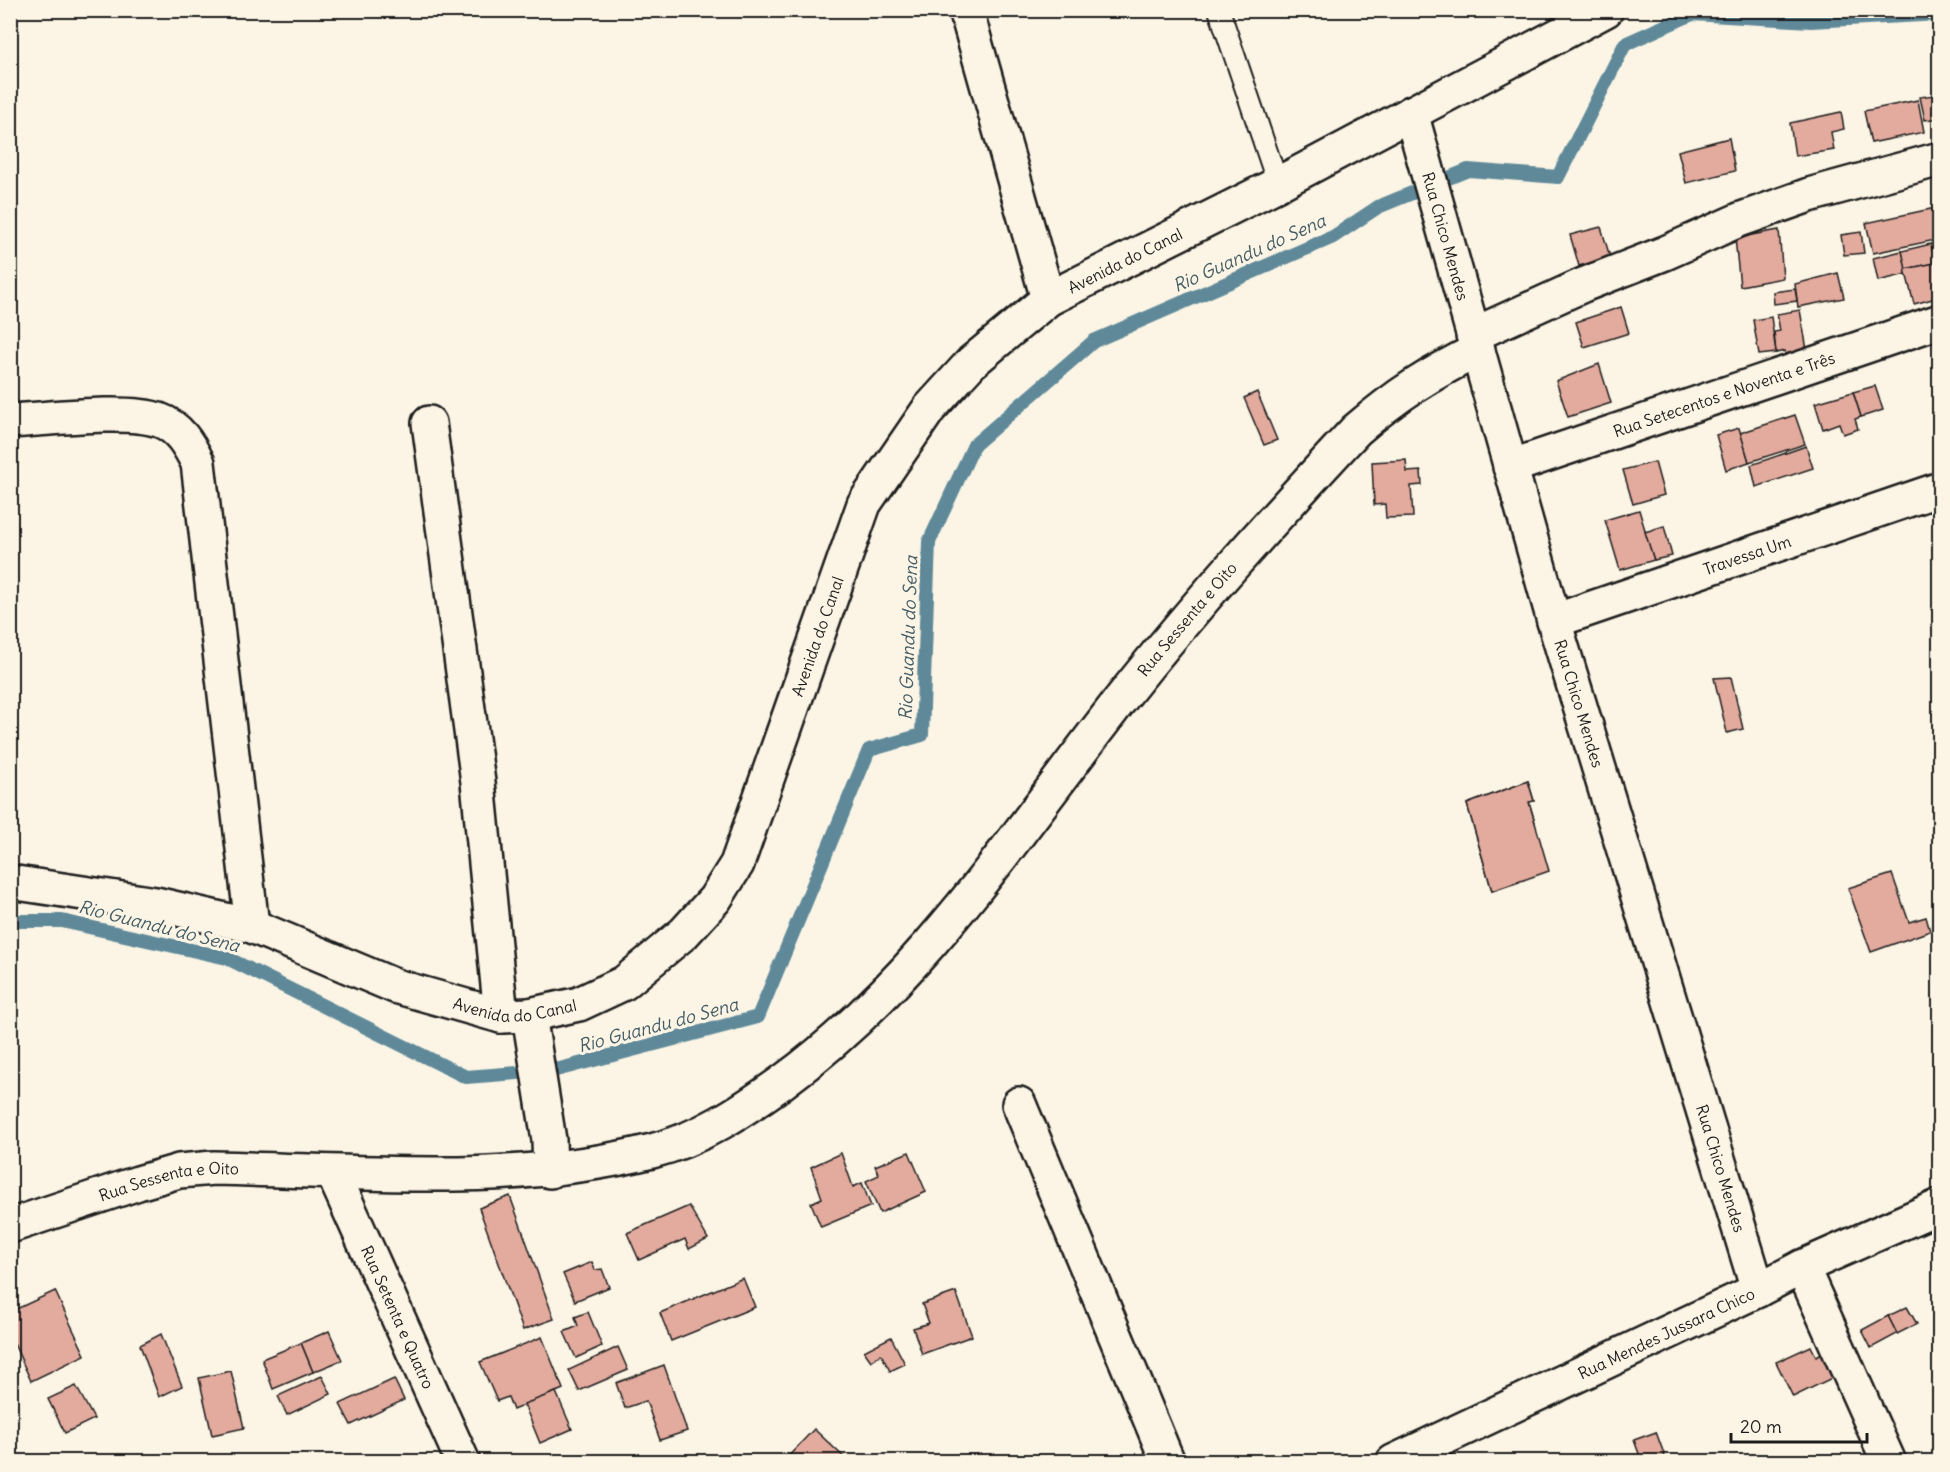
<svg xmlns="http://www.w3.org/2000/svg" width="1950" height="1472" font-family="Delius,sans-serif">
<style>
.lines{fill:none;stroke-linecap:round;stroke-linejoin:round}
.stream{stroke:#5f8999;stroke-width:14}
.building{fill:#e3aa9e;stroke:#1c1c1c;stroke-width:1.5}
.lane-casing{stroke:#1c1c1c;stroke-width:24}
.street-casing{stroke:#1c1c1c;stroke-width:38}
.lane{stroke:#fcf5e5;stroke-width:20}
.street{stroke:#fcf5e5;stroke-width:33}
.labels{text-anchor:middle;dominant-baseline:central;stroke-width:6;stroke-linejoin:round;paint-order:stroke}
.street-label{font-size:16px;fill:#1c1c1c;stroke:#fcf5e5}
.water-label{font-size:18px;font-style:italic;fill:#435c65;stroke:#fcf5e5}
</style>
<rect width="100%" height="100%" fill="#fcf5e5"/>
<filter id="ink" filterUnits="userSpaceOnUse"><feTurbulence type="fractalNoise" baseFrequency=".0167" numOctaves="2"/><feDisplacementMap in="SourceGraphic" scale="12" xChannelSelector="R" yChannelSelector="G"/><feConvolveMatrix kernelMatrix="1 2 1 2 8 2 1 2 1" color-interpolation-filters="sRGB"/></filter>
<g filter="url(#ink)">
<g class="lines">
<!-- stream -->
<path class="stream" d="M 10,921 L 62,921 L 227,958 L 466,1077 L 556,1070 L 758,1017 L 869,750 L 922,735 L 929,542 L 974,445 L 1094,341 L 1333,237 L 1378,207 L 1468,170 L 1558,177 L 1625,44 L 1692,14 L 1811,21 L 1940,14"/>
</g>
<!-- building -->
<g class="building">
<path d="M 1940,94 L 1940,118 L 1925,120 L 1920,97 Z"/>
<path d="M 1918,100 L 1924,132 L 1871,143 L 1864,111 Z"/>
<path d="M 1841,112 L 1844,129 L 1831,132 L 1834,150 L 1795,156 L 1790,123 Z"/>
<path d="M 1729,138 L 1735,171 L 1686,183 L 1678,151 Z"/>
<path d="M 1940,207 L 1940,239 L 1873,253 L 1866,223 Z"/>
<path d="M 1601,227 L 1610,257 L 1579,266 L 1570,235 Z"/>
<path d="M 1779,230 L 1783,278 L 1740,286 L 1735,238 Z"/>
<path d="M 1861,232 L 1864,253 L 1844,255 L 1841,235 Z"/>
<path d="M 1931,244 L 1935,263 L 1905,269 L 1902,251 Z"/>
<path d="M 1902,251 L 1907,274 L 1878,281 L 1873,258 Z"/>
<path d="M 1935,263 L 1940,280 L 1940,297 L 1914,304 L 1905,269 Z"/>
<path d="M 1838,273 L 1844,298 L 1798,307 L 1795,284 Z"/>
<path d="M 1795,289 L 1797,301 L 1774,304 L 1773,292 Z"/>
<path d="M 1621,307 L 1629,333 L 1584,347 L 1576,322 Z"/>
<path d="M 1800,310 L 1807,350 L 1785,354 L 1785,351 L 1776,353 L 1774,332 L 1780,331 L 1777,314 Z"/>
<path d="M 1771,317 L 1776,353 L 1759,355 L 1753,320 Z"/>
<path d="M 1599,364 L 1611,403 L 1568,417 L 1556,381 Z"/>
<path d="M 1875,386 L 1883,410 L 1861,417 L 1853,392 Z"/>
<path d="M 1257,392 L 1277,440 L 1264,445 L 1244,398 Z"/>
<path d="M 1853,392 L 1861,417 L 1855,419 L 1858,429 L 1843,434 L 1839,423 L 1823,429 L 1815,403 Z"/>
<path d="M 1795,415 L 1805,444 L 1749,462 L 1740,433 Z"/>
<path d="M 1739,428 L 1749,462 L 1726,470 L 1716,435 Z"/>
<path d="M 1806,446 L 1813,468 L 1756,487 L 1751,465 Z"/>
<path d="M 1406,460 L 1407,472 L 1421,471 L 1422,485 L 1411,486 L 1413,517 L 1386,518 L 1385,504 L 1374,505 L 1372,462 Z"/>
<path d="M 1655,462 L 1664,495 L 1633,504 L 1623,470 Z"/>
<path d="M 1639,510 L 1654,560 L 1620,570 L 1605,520 Z"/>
<path d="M 1664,526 L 1672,556 L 1654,560 L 1645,532 Z"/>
<path d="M 1731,677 L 1743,729 L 1727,733 L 1714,678 Z"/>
<path d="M 1528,781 L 1534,801 L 1529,802 L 1535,822 L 1503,831 L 1519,882 L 1492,891 L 1467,804 Z"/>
<path d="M 1528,781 L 1534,801 L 1529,802 L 1549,871 L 1492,891 L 1467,804 Z"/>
<path d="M 1892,874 L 1909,922 L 1926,917 L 1930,931 L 1871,952 L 1848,888 Z"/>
<path d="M 909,1152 L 926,1192 L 880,1213 L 866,1181 L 879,1175 L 875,1166 Z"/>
<path d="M 841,1153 L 853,1187 L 862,1183 L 871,1206 L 821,1227 L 811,1203 L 822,1198 L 811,1167 Z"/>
<path d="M 510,1196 L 554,1319 L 523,1330 L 479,1208 Z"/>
<path d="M 689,1206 L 708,1239 L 689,1249 L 685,1239 L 639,1260 L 627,1233 Z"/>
<path d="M 592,1262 L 595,1270 L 602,1269 L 609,1287 L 575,1301 L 563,1274 Z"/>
<path d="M 743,1278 L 755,1307 L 671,1341 L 660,1313 Z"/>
<path d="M 55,1291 L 85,1355 L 31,1381 L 10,1335 L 10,1312 Z"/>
<path d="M 956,1292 L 972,1336 L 922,1354 L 913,1328 L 929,1323 L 922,1304 Z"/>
<path d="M 1907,1307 L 1917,1324 L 1897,1334 L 1888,1316 Z"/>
<path d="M 588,1312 L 602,1346 L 576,1358 L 564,1332 L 578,1326 L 575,1317 Z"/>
<path d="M 1888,1316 L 1897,1334 L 1871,1348 L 1862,1330 Z"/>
<path d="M 329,1331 L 342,1360 L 313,1372 L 301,1343 Z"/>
<path d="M 161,1334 L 182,1386 L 159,1397 L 140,1345 Z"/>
<path d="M 542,1337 L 563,1389 L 513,1410 L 508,1397 L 497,1401 L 480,1362 Z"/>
<path d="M 891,1337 L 905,1364 L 890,1371 L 881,1354 L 871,1361 L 864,1351 Z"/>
<path d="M 301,1343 L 313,1372 L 273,1389 L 262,1359 Z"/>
<path d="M 1811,1346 L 1816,1356 L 1829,1350 L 1840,1374 L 1793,1397 L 1776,1362 Z"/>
<path d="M 618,1347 L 628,1370 L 579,1391 L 569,1370 Z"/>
<path d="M 664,1365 L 687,1431 L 660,1440 L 646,1401 L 625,1408 L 616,1383 Z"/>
<path d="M 231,1371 L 244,1428 L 212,1435 L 199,1378 Z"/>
<path d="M 322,1376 L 331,1394 L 287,1415 L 278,1396 Z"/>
<path d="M 10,1379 L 17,1394 L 10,1397 Z"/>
<path d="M 394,1379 L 404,1400 L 351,1425 L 340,1404 Z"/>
<path d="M 76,1386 L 94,1419 L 65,1433 L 48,1399 Z"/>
<path d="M 556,1392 L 572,1429 L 540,1443 L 524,1404 Z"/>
<path d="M 814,1429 L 849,1462 L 783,1462 Z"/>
<path d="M 1656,1432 L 1667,1462 L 1642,1462 L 1634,1440 Z"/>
</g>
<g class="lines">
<defs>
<path id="lane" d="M 1219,10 L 1278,184"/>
<g id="street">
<path d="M 966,10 L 1048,299"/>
<path id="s1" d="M 1411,113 L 1554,621 L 1758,1290"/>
<path d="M 1473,335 L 1583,285 L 1665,253 L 1739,220 L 1809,195 L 1940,159"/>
<path d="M 10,421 C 48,419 126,409 159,420 C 179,427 189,445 198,463 L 252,926"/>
<path d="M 429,423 L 478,782 L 501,1016"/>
<path id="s2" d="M 1510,467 L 1940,321"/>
<path id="s3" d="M 1554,621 L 1940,489"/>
<path id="s4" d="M 10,882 L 156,904 L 252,926 L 395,986 L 501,1016 L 529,1015 L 579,1004 L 624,983 L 684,933 L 715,899 L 737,864 L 864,504 L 929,409 L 972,362 L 1048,299 L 1278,184 L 1606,10"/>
<path d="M 529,1015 L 549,1140 L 550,1171"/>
<path d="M 1019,1104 L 1168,1462"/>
<path id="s5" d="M 333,1173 L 463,1462"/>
<path id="s6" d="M 10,1226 L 138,1183 L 179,1171 L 214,1168 C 361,1171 508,1187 652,1151 C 700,1139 742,1111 781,1083 C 923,980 1017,831 1124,695 C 1196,604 1277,515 1356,430 C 1398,394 1428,375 1478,350"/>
<path d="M 1802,1267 L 1889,1462"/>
<path id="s7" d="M 1393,1462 L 1758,1290 L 1802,1267 L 1940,1206"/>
</g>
</defs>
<!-- lane casing -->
<use href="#lane" class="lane-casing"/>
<!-- street casing -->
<use href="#street" class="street-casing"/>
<!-- lane -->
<use href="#lane" class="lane"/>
<!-- street -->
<use href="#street" class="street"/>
</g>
</g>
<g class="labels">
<!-- street labels -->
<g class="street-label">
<text stroke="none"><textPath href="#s1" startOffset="128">Rua Chico Mendes</textPath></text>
<text stroke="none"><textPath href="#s4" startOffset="1551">Avenida do Canal</textPath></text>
<text stroke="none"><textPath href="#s2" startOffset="226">Rua Setecentos e Noventa e Três</textPath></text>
<text stroke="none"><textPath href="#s3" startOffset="204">Travessa Um</textPath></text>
<text stroke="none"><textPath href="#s6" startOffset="1418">Rua Sessenta e Oito</textPath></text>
<text stroke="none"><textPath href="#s4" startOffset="1047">Avenida do Canal</textPath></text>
<text stroke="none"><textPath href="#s1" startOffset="614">Rua Chico Mendes</textPath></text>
<text stroke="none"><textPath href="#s4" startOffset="525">Avenida do Canal</textPath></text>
<text stroke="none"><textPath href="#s1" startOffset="1100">Rua Chico Mendes</textPath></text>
<text stroke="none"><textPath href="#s6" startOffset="166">Rua Sessenta e Oito</textPath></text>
<text stroke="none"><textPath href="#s5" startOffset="158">Rua Setenta e Quatro</textPath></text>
<text stroke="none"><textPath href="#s7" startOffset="302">Rua Mendes Jussara Chico</textPath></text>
</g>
<!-- water labels -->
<g class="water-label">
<text transform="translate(1249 253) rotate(-24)">Rio Guandu do Sena</text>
<text transform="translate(908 638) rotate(-88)">Rio Guandu do Sena</text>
<text transform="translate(159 926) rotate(14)">Rio Guandu do Sena</text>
<text transform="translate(658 1025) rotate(-15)">Rio Guandu do Sena</text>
</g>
</g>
<!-- margin -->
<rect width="1950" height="1472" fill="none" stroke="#fcf5e5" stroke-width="36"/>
<rect x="18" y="18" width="1914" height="1436" fill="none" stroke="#1c1c1c" stroke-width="2" filter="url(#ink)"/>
<!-- scale -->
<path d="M1731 1433v9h136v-9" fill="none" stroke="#1c1c1c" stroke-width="3"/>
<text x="1740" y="1433" font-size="18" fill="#1c1c1c" stroke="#fcf5e5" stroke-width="4.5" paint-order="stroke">20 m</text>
</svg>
